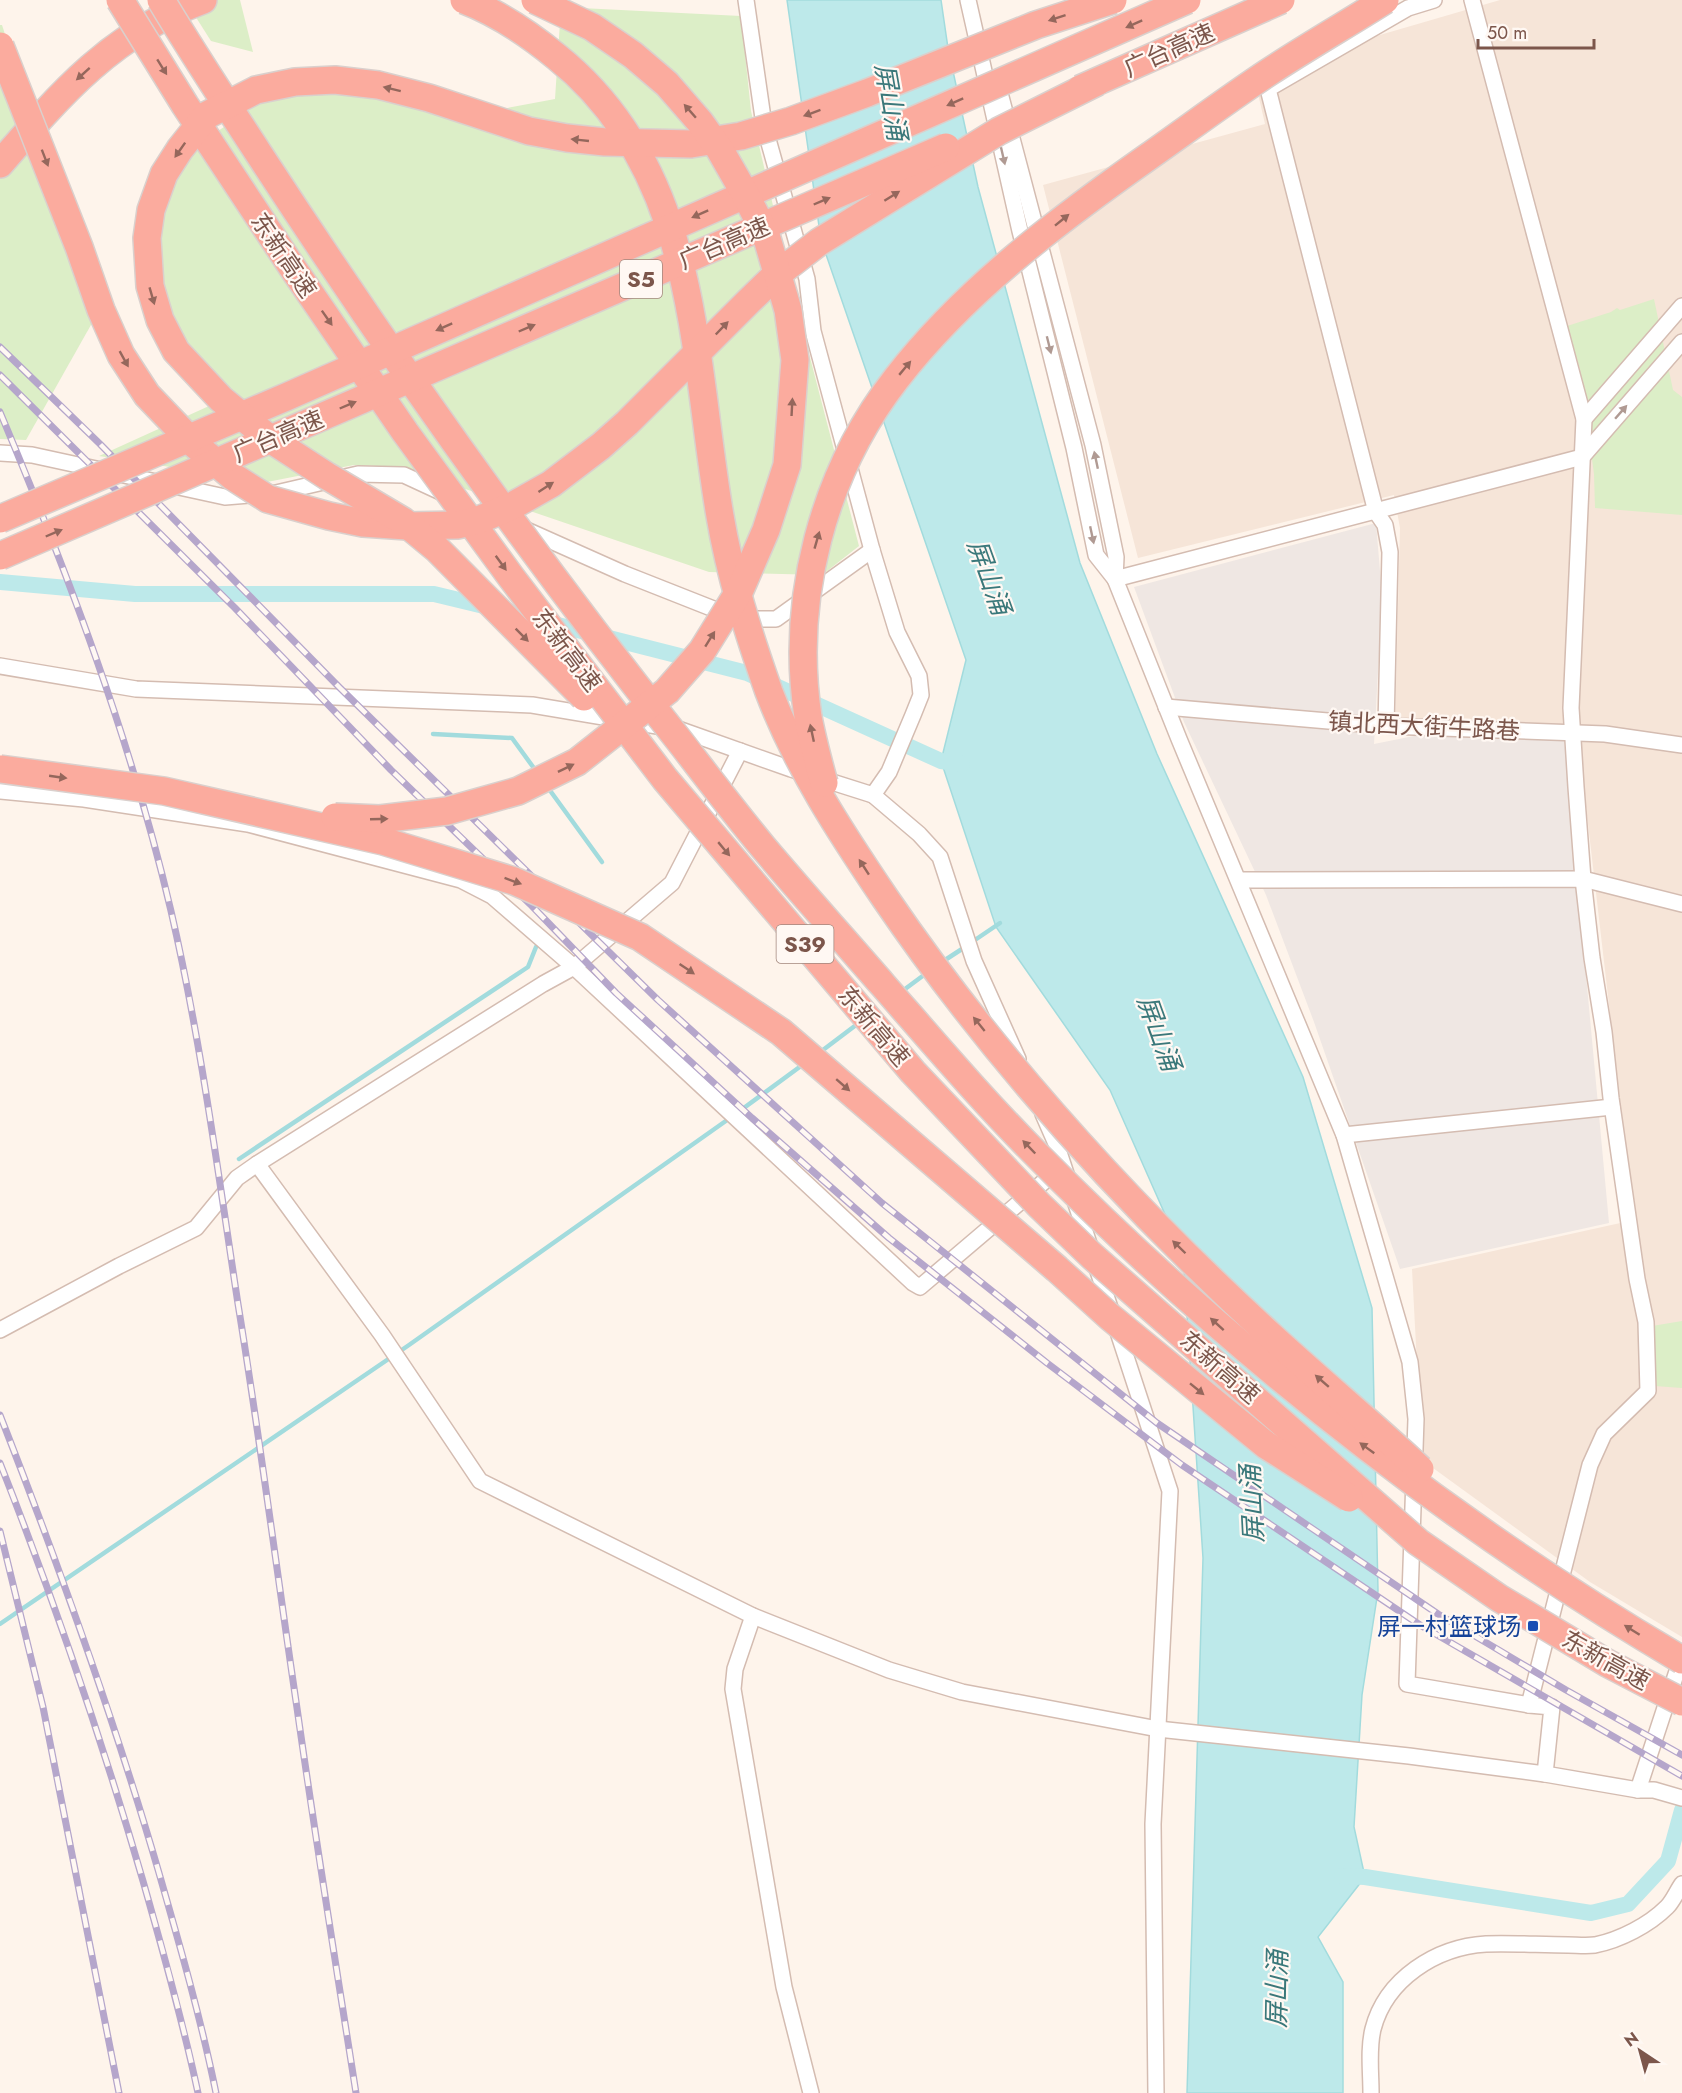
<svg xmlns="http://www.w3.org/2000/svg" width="1682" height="2093" font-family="Jost,'Noto Sans SC',sans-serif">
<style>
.residential{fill:#f6e5d8}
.industrial{fill:#efe7e3}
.green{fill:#dceec7}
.water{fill:#bde9ea;stroke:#a2dbdd;stroke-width:1.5}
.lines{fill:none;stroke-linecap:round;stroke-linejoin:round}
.stream{stroke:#a2dbdd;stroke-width:4.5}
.canal{stroke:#bde9ea;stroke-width:16}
.minor-casing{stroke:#d4bcb1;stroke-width:18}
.motorway-casing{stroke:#dad0cd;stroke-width:30}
.minor{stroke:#fff;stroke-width:15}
.motorway{stroke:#fbab9e;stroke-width:27}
.rail-casing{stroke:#b5a6cb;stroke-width:7}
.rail{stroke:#fff8f3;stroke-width:4.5;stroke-dasharray:14;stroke-linecap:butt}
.motorway-bridge-casing{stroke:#dad0cd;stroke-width:30;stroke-linecap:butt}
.motorway-bridge{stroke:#fbab9e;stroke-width:27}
.oneway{fill:#95675c}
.oneway2{fill:#b09a93}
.transit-dot{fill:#1a4fb4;stroke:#fff8f3;stroke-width:2}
.labels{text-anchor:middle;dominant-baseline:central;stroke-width:4.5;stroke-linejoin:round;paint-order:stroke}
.shield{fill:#fff8f3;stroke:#a3877d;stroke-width:1.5}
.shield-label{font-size:22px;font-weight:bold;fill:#7c564b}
.street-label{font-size:24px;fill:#7c564b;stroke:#fff8f3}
.transit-label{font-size:24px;fill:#164399;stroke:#fff8f3;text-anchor:end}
.water-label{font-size:26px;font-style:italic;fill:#3a787a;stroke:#fff8f3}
</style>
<rect width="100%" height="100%" fill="#fef4eb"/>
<!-- residential -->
<path class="residential" d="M 1500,0 L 1682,0 L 1682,1637 L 1590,1582 L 1422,1460 L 1412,1269 L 1634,1220 L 1577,729 L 1395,726 L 1400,528 L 1394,495 L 1138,558 L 1043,185 L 1265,124 L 1253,72 Z"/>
<!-- industrial -->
<path class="industrial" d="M 1376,523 L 1381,583 L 1381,617 L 1374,744 L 1424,734 L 1564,738 L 1609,1223 L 1400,1269 L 1314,1022 L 1266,895 L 1184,722 L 1134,587 Z"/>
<!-- green -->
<g class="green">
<path d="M 185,0 L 240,0 L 253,52 L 211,41 Z"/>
<path d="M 561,7 L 741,16 L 751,111 L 794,296 L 859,546 L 822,575 L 709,572 L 401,467 L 354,465 L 267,482 L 99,456 L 209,406 L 176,334 L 159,283 L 164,198 L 190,150 L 268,97 L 354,90 L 448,119 L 555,99 Z"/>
<path d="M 0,25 L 2,25 L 96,316 L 26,440 L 0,439 Z"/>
<path d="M 1654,299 L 1673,390 L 1682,397 L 1682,515 L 1595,508 L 1594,474 L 1580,369 L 1567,326 L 1611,312 L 1617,308 L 1620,310 Z"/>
<path d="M 1682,1321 L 1682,1388 L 1655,1386 L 1652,1326 Z"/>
</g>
<!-- water -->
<path class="water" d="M 787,0 L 941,0 L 948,48 L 978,187 L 1080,563 L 1157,754 L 1303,1077 L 1372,1308 L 1378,1591 L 1362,1695 L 1354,1827 L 1365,1877 L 1318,1937 L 1343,1982 L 1343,2093 L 1187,2093 L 1203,1558 L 1183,1255 L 1110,1090 L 996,927 L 941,761 L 966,660 L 821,240 Z"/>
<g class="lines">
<!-- stream -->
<g class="stream">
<path d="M 433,734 L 512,738 L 536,771"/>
<path d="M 546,785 L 602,862"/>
<path d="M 972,942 L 1000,923"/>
<path d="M 942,962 L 965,947"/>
<path d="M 901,992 L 928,972"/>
<path d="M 819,1053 L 860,1022"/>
<path d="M 737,1113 L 805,1063"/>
<path d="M 239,1159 L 528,967 L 536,947"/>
<path d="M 0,1624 L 409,1345 L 730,1118"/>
</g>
<!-- canal -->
<g class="canal">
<path d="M 0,582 L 135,594 L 434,594 L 492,608"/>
<path d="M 546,622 L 747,673 L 941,761 L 962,764"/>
<path d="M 1342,1876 L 1365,1877 L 1591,1913 L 1628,1904 L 1668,1861 L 1682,1810"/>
</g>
<defs>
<g id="minor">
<path d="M 746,0 L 764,125 L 807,279 L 813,331 L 872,550 L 897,632 L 919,676 L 921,695 L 913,715 L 889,772 L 873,795"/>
<path d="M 968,0 L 1020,231 L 1074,448 L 1096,555 L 1115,579 L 1179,739 L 1344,1135 L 1410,1362 L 1416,1419 L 1407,1684 L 1529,1705"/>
<path d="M 1472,0 L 1584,419 L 1571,708 L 1576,787 L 1583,879 L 1592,958 L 1604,1032 L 1611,1098 L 1637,1279 L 1646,1322 L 1648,1391 L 1604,1434 L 1590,1465 L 1529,1705 L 1552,1707 L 1545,1774"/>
<path d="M 996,78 L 1093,445 L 1116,557 L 1115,579"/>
<path d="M 1584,419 L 1682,306"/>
<path d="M 0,453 L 32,455 L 225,497 L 276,493 L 358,474 L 404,475 L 445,494"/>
<path d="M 522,528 L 625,574 L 739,619 L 776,619 L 872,550"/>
<path d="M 1115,579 L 1582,457 L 1682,342"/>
<path d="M 0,666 L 136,689 L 532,705 L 681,730 L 791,769 L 873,795 L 919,834 L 940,857 L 974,961 L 1018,1059"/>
<path d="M 1166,707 L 1386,726 L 1605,734 L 1682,745"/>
<path d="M 1386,726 L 1390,552 L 1385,525 L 1376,512 L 1268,89 L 1408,8 L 1434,0"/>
<path d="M 0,791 L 84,799 L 248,824 L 461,880 L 492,896 L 574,967 L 913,1283 L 920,1287 L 1060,1168"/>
<path d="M 1239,880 L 1583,879 L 1682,904"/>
<path d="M 1043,1114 L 1057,1146 L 1170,1491 L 1153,1824 L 1156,2093"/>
<path d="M 1344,1135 L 1612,1107"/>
<path d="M 257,1164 L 382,1335 L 480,1481 L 753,1616 L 889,1670 L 962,1692 L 1158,1729 L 1409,1756 L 1545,1774 L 1638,1790 L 1654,1790 L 1682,1798"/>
<path d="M 0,1330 L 119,1266 L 196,1228 L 237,1178 L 257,1164 L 543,984 L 574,967 L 672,883 L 740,751"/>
<path d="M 753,1616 L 735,1669 L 733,1689 L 784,1987 L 811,2093"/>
<path d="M 1638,1790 L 1682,1656"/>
<path d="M 1371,2093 C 1371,2072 1368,2049 1373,2029 C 1386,1979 1436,1947 1486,1944 C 1513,1943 1541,1945 1568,1945 C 1576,1945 1586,1946 1595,1945 C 1620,1940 1649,1925 1667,1907 C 1673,1901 1677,1891 1682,1884"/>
</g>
<path id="motorway" d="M 0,164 C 61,93 113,33 203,0"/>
</defs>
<!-- minor casing -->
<use href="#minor" class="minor-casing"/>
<!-- motorway casing -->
<use href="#motorway" class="motorway-casing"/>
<!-- minor -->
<use href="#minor" class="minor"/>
<!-- motorway -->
<use href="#motorway" class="motorway"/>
<defs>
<g id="rail">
<path d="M 0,347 L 100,444 L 340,688 L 658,1000 L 882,1203 L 1157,1423 L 1438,1614 L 1566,1690 L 1682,1755"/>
<path d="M 0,375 L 235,608 L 391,770 L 532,906 L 616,993 L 752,1118 L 889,1238 L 1047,1363 L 1182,1465 L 1420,1625 L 1682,1776"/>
<path d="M 0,412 C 68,574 131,740 171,911 C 201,1041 218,1173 238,1304 C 260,1439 277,1573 297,1708 C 315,1836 336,1965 356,2093"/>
<path d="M 0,1415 C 59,1566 114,1718 159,1873 C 180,1946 201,2019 216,2093"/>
<path d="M 0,1463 C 54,1600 102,1740 143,1881 C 163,1951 183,2022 198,2093"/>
<path d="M 0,1531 L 43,1707 L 119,2093"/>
</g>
</defs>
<!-- rail casing -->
<use href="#rail" class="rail-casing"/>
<!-- rail -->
<use href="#rail" class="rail"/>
<defs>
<g id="motorway-bridge">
<path d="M 120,0 L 185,105 L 292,267 L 405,432 L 511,577 L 665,779 L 913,1072 L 1039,1205 L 1092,1256 L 1418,1542 L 1499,1598 L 1607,1663 L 1682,1702"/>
<path d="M 161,0 C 192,52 226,103 259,154 C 390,355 528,551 678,739 C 706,775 734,812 763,847 C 802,893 843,939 883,985 C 933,1042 982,1100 1036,1154 C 1229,1349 1446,1521 1682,1660"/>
<path d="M 464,0 C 498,13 529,34 557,57 C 699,171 692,354 720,516 C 730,576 749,635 769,692 C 797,766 841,833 885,898 C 994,1058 1128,1205 1270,1335 C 1320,1381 1371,1423 1420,1469"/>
<path d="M 0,46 L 79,247 L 101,310 L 121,355 L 147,395 L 194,444 L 232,476 L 268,499 L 329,516 L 363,523 L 407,526 L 457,525 L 476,521 L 512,506 L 551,484 L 601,446 L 627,423 L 749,301 L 775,276 L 819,242 L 999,131 L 1097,82"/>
<path d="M 1080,89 L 1281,0"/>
<path d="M 0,519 L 286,397 L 1187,0"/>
<path d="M 0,556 L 946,147"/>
<path d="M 584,697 L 437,549 L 403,521 L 327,476 L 270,439 L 221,399 L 176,351 L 160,320 L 150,286 L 147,238 L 151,210 L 164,174 L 180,149 L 207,115 L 256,90 L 295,82 L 335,80 L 378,85 L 429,98 L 529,131 L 567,138 L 605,142 L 691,144 L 741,136 L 791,121 L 867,93 L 1036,25 L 1113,0"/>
<path d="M 0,769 L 164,791 L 383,841 L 514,881 L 640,937 L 781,1032 L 1057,1269 L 1110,1317 L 1266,1445 L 1349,1498"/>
<path d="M 824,783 C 818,761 812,739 808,717 C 790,599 823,473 896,379 C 964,291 1057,221 1148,157 C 1188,129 1228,99 1269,72 C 1307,47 1347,24 1385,0"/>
<path d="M 335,817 L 380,819 L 447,811 L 518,791 L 577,762 L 667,691 L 702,651 L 740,590 L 766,530 L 787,465 L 795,360 L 788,310 L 766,235 L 744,192 L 720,150 L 700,122 L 667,84 L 633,55 L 592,27 L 535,0"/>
</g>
</defs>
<!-- motorway-bridge casing -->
<use href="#motorway-bridge" class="motorway-bridge-casing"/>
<!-- motorway-bridge -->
<use href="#motorway-bridge" class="motorway-bridge"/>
</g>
<!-- one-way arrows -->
<defs><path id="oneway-solid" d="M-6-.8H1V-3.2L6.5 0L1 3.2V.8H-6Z" transform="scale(1.5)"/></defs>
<g class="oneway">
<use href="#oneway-solid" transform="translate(1057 18) rotate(162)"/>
<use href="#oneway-solid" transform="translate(1134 24) rotate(156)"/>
<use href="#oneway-solid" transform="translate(162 67) rotate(58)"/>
<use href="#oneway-solid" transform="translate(83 74) rotate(138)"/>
<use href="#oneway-solid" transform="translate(392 89) rotate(-166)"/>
<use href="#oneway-solid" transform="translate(955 102) rotate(156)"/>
<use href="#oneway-solid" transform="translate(690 111) rotate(-131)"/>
<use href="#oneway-solid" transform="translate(812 113) rotate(160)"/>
<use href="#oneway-solid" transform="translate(580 140) rotate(-174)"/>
<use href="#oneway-solid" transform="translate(180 150) rotate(125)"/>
<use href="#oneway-solid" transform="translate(45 158) rotate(69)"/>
<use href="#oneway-solid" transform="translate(892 196) rotate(-32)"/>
<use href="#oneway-solid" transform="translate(822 201) rotate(-23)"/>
<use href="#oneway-solid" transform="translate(700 214) rotate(156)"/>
<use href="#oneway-solid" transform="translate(1062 220) rotate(-39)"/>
<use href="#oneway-solid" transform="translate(152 296) rotate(74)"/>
<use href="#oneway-solid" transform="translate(327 318) rotate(55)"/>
<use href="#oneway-solid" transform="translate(444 327) rotate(156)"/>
<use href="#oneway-solid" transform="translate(527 328) rotate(-23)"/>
<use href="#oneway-solid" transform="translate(722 328) rotate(-46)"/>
<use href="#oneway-solid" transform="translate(124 359) rotate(61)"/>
<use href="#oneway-solid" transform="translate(905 368) rotate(-50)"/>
<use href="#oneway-solid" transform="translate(348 405) rotate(-23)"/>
<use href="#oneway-solid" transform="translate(792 407) rotate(-87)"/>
<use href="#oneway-solid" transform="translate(546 487) rotate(-33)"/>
<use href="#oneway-solid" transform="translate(54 533) rotate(-23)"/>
<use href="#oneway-solid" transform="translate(817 540) rotate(-74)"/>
<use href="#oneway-solid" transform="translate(501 563) rotate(54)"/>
<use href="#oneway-solid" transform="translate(522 635) rotate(45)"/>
<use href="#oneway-solid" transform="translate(710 639) rotate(-58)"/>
<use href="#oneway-solid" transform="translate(812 733) rotate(-102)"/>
<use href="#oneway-solid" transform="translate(566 768) rotate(-26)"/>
<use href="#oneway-solid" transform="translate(58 777) rotate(8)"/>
<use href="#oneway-solid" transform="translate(379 819) rotate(-2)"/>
<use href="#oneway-solid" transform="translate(724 849) rotate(50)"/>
<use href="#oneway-solid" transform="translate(864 867) rotate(-123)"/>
<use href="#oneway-solid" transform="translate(513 881) rotate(20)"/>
<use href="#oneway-solid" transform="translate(687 969) rotate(34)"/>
<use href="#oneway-solid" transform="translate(979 1024) rotate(-129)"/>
<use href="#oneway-solid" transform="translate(843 1085) rotate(41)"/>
<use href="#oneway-solid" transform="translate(1029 1147) rotate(-134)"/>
<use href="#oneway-solid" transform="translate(1179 1247) rotate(-136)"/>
<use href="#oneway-solid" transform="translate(1217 1324) rotate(-138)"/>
<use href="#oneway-solid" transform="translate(1322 1381) rotate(-139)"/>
<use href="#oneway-solid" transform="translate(1197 1389) rotate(39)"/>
<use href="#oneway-solid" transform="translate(1367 1448) rotate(-144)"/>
<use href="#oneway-solid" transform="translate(1632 1630) rotate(-148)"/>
</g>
<g class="oneway2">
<use href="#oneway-solid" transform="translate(1003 156) rotate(77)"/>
<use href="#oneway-solid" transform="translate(1049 345) rotate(76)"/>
<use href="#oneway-solid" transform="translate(1621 412) rotate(-49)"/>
<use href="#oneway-solid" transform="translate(1096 460) rotate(-102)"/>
<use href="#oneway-solid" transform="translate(1092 535) rotate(78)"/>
</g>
<!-- markers -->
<rect class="transit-dot" x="1527" y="1620" width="12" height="12" rx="3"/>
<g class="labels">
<!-- shield labels -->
<g class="shield">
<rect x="620" y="260" width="42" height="38" rx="4.5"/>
<rect x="776.5" y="925" width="57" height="38" rx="4.5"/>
</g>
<g class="shield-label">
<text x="641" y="279">S5</text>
<text x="805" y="944">S39</text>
</g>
<!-- street labels -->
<g class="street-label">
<text transform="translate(1169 50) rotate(-24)">广台高速</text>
<text transform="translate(724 243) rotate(-23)">广台高速</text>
<text transform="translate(284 255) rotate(56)">东新高速</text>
<text transform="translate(278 436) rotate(-23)">广台高速</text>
<text transform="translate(567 650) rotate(53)">东新高速</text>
<text transform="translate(1424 726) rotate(3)">镇北西大街牛路巷</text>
<text transform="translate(874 1026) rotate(50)">东新高速</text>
<text transform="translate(1220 1367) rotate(41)">东新高速</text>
<text transform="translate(1606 1660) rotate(29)">东新高速</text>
</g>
<!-- transit labels -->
<g class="transit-label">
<text x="1521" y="1626">屏一村篮球场</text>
</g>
<!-- water labels -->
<g class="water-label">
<text transform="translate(891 102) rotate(80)">屏山涌</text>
<text transform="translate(989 577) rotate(70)">屏山涌</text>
<text transform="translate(1159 1033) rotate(70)">屏山涌</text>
<text transform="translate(1252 1504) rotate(-93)">屏山涌</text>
<text transform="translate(1277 1989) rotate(-89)">屏山涌</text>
</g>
</g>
<!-- north arrow -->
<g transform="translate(1640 2051) rotate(324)" stroke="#fff8f3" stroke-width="4.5" paint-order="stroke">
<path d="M0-4.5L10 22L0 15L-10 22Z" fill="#7c564b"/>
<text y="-9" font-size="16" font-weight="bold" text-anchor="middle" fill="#7c564b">N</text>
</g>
<!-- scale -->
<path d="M1478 39v9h116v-9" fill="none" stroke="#7c564b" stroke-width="3"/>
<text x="1487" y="39" font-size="18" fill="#7c564b" stroke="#fff8f3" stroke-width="4.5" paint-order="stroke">50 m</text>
</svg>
